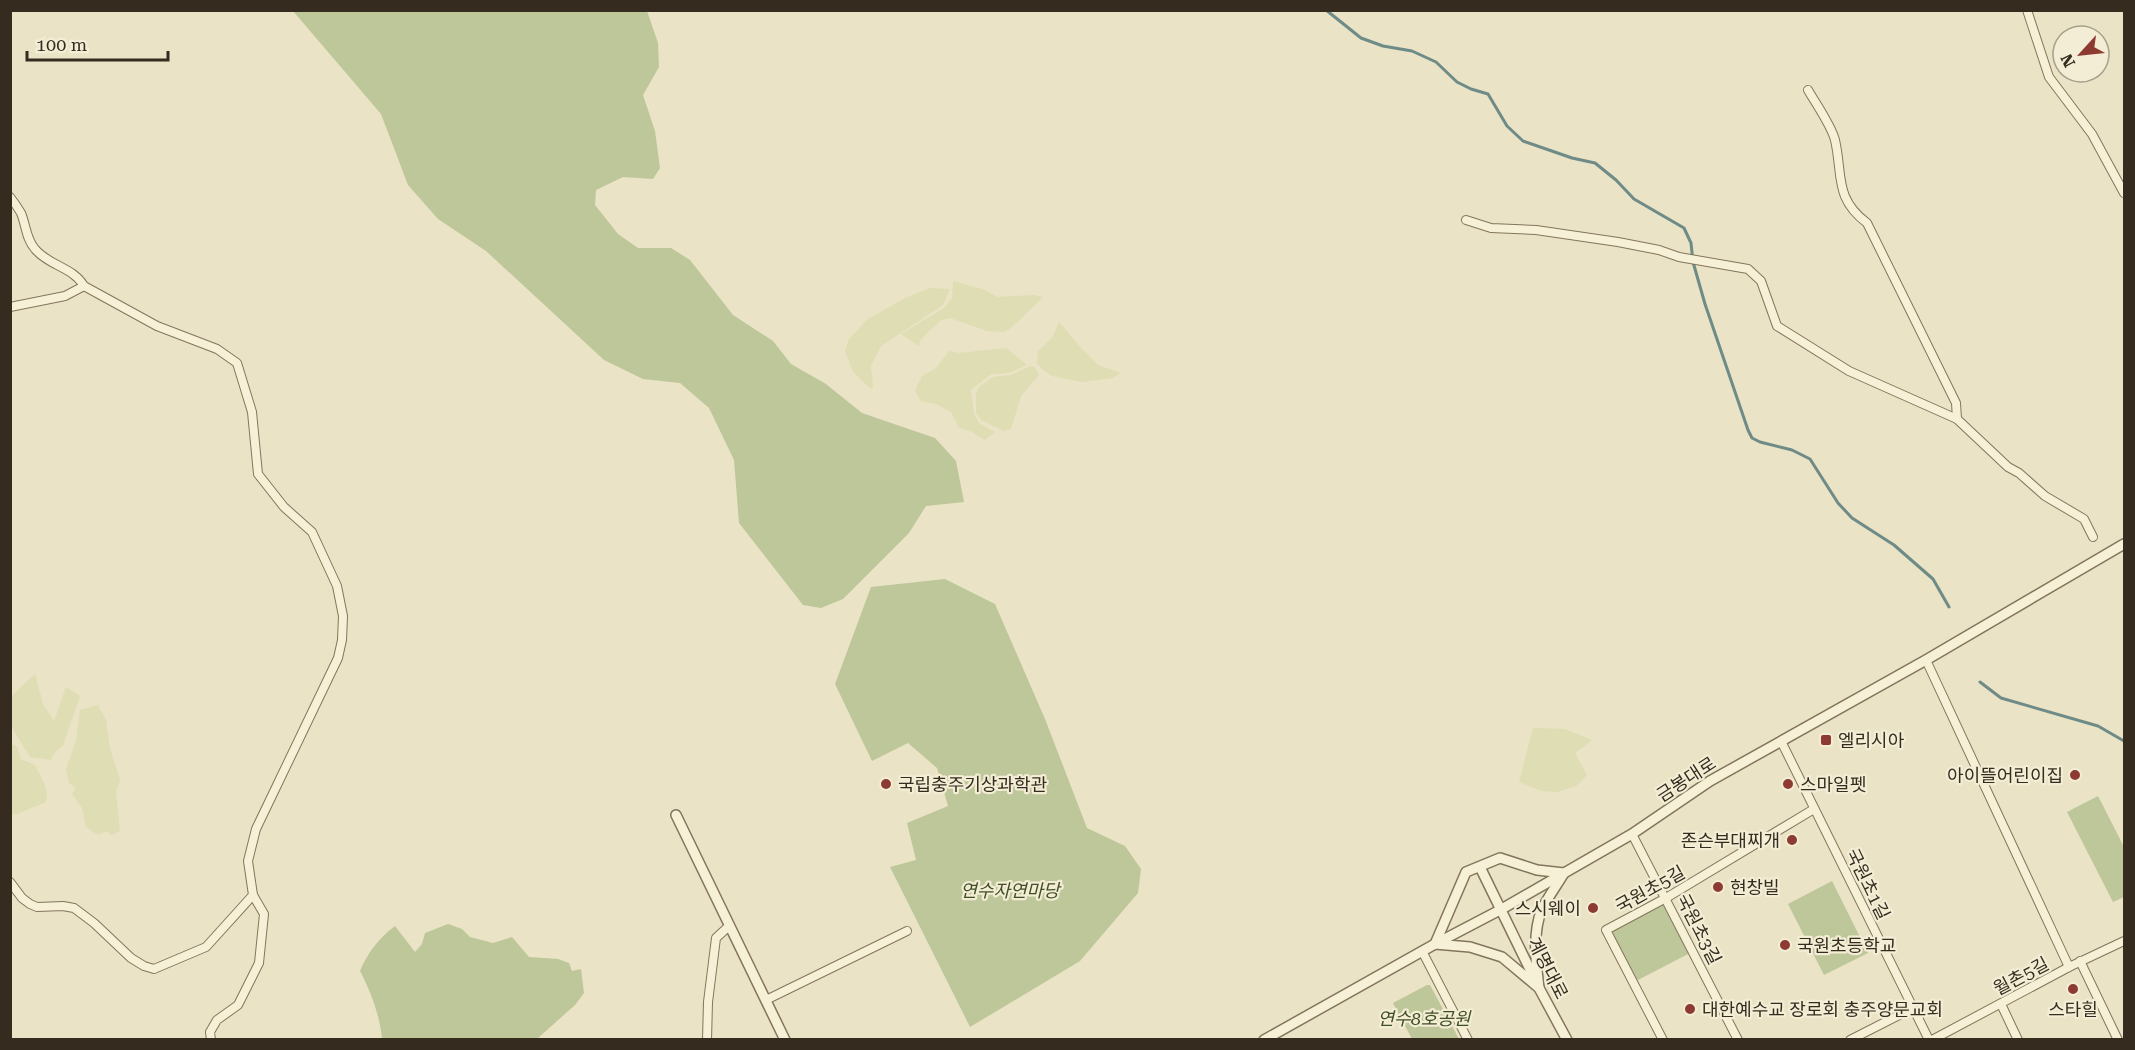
<svg xmlns="http://www.w3.org/2000/svg" width="2135" height="1050" font-family="'Roboto Serif','Noto Sans KR',serif">
<style>
.farmland{fill:#dfddb3}
.green{fill:#bdc79a}
.lines{fill:none;stroke-linecap:round;stroke-linejoin:round}
.stream{stroke:#6e8b87;stroke-width:3}
.minor-casing{stroke:#83755c;stroke-width:10}
.tertiary-casing{stroke:#83755c;stroke-width:12}
.minor{stroke:#f6f0d7;stroke-width:8}
.tertiary{stroke:#f6f0d7;stroke-width:9}
.poi-dot{fill:#8d3b32;stroke:#f2edd4;stroke-width:2}
.labels{text-anchor:middle;dominant-baseline:central;stroke-width:4.5;stroke-linejoin:round;paint-order:stroke}
.poi-label{font-size:18px;fill:#352c1f;stroke:#f2edd4;text-anchor:start}
.street-label{font-size:18px;fill:#352c1f;stroke:#f2edd4}
.park-label{font-size:18px;font-style:italic;fill:#414f27;stroke:#f2edd4}
</style>
<rect width="100%" height="100%" fill="#eae3c5"/>
<!-- farmland -->
<g class="farmland">
<path d="M 953,281 L 985,290 L 997,297 L 1034,295 L 1043,297 L 1011,328 L 1004,332 L 987,331 L 950,318 L 941,320 L 921,339 L 919,346 L 901,334 L 944,308 L 952,298 Z"/>
<path d="M 930,288 L 950,289 L 943,305 L 881,346 L 871,366 L 873,386 L 871,389 L 853,372 L 845,351 L 849,339 L 868,319 L 905,298 Z"/>
<path d="M 1059,322 L 1081,348 L 1098,365 L 1121,373 L 1113,378 L 1082,382 L 1052,376 L 1042,369 L 1037,363 L 1038,351 L 1052,338 Z"/>
<path d="M 1006,348 L 1027,365 L 1009,373 L 991,374 L 971,390 L 974,414 L 979,423 L 995,432 L 985,440 L 970,431 L 959,428 L 951,412 L 936,404 L 921,401 L 915,391 L 922,376 L 936,368 L 949,351 L 959,353 Z"/>
<path d="M 1030,366 L 1035,367 L 1039,375 L 1021,396 L 1011,429 L 1004,431 L 981,420 L 976,413 L 976,393 L 979,387 L 993,377 L 1011,375 Z"/>
<path d="M 35,674 L 43,704 L 54,721 L 66,687 L 80,696 L 63,745 L 54,753 L 51,760 L 30,757 L 11,726 L 11,697 Z"/>
<path d="M 98,705 L 106,720 L 110,749 L 120,779 L 116,792 L 120,831 L 112,835 L 107,831 L 98,835 L 86,827 L 82,808 L 72,794 L 76,788 L 69,783 L 66,769 L 76,741 L 80,710 Z"/>
<path d="M 1533,728 L 1565,729 L 1592,740 L 1575,753 L 1587,775 L 1576,786 L 1558,792 L 1541,791 L 1519,782 Z"/>
<path d="M 14,745 L 17,747 L 21,759 L 35,765 L 45,785 L 47,796 L 46,802 L 17,814 L 10,814 L 11,746 Z"/>
</g>
<!-- green -->
<g class="green">
<path d="M 293,11 L 647,11 L 658,43 L 659,67 L 643,95 L 655,131 L 660,168 L 653,179 L 623,177 L 596,190 L 595,205 L 618,234 L 638,248 L 671,248 L 690,260 L 733,315 L 773,341 L 791,364 L 826,384 L 862,413 L 935,438 L 956,461 L 964,502 L 926,506 L 909,533 L 843,599 L 821,608 L 803,605 L 739,523 L 734,460 L 709,408 L 680,383 L 643,379 L 604,360 L 486,251 L 438,219 L 408,185 L 381,114 Z"/>
<path d="M 945,579 L 995,604 L 1045,719 L 1087,828 L 1125,846 L 1141,869 L 1138,893 L 1080,961 L 970,1027 L 890,867 L 916,860 L 907,823 L 948,806 L 937,768 L 908,743 L 872,761 L 835,684 L 871,587 Z"/>
<path d="M 2098,796 L 2124,847 L 2124,897 L 2113,902 L 2067,812 Z"/>
<path d="M 1832,881 L 1868,953 L 1824,975 L 1788,904 Z"/>
<path d="M 1662,903 L 1668,905 L 1692,952 L 1636,981 L 1611,933 L 1612,929 Z"/>
<path d="M 448,924 L 462,929 L 470,937 L 493,943 L 512,937 L 529,957 L 558,959 L 569,963 L 572,971 L 581,969 L 584,993 L 575,1005 L 537,1039 L 382,1039 C 380,1016 371,992 360,971 C 368,952 379,938 395,926 L 415,952 L 422,944 L 425,933 Z"/>
<path d="M 1427,985 L 1430,985 L 1459,1039 L 1412,1039 L 1393,1003 Z"/>
</g>
<g class="lines">
<!-- stream -->
<g class="stream">
<path d="M 1326,10 L 1361,38 L 1383,46 L 1412,51 L 1436,62 L 1457,82 L 1471,89 L 1488,94 L 1507,126 L 1523,141 L 1572,158 L 1595,163 L 1616,180 L 1634,199 L 1684,228 L 1691,243 L 1693,262 L 1705,304 L 1748,430 L 1752,438 L 1760,442 L 1792,450 L 1810,459 L 1838,503 L 1852,518 L 1894,545 L 1933,579 L 1949,607"/>
<path d="M 1980,682 L 2001,698 L 2098,726 L 2124,741"/>
</g>
<defs>
<g id="minor">
<path d="M 2027,10 L 2049,77 L 2092,134 L 2124,193"/>
<path d="M 1808,90 C 1816,104 1831,125 1835,140 C 1843,175 1834,198 1867,223 L 1956,403 L 1957,419"/>
<path d="M 10,197 C 14,202 18,208 21,213 C 26,225 26,239 35,249 C 49,266 73,267 84,286 L 157,326 L 217,349 L 237,363 L 252,412 L 258,474 L 284,507 L 312,532 L 337,586 L 343,616 L 342,640 L 338,658 L 256,829 L 248,861 L 253,895 L 264,914 L 259,963 L 238,1005 L 217,1020 L 210,1032 L 211,1040"/>
<path d="M 1466,220 L 1491,228 L 1536,230 L 1618,242 L 1659,250 L 1679,257 L 1748,269 L 1761,281 L 1777,326 L 1849,371 L 1957,419 L 2008,467 L 2019,473 L 2045,496 L 2084,519 L 2093,537"/>
<path d="M 10,307 L 65,296 L 84,286"/>
<path d="M 1926,660 L 2069,967"/>
<path d="M 1781,741 L 1929,1040"/>
<path d="M 1632,834 L 1738,1040"/>
<path d="M 10,882 L 22,898 L 30,904 L 37,907 L 63,906 L 74,908 L 94,923 L 131,958 L 144,966 L 154,969 L 206,947 L 253,895"/>
<path d="M 1422,951 L 1468,1040"/>
<path d="M 2080,961 L 2118,1040"/>
<path d="M 766,1000 L 907,931"/>
<path d="M 2001,1004 L 2018,1040"/>
<path d="M 707,1040 L 708,1002 L 716,938 L 729,926"/>
<path d="M 1663,1040 L 1606,930 L 1666,898 L 1814,809"/>
<path d="M 1850,1040 L 1913,1008"/>
<path d="M 1932,1040 L 2069,967 L 2124,941"/>
</g>
<g id="tertiary">
<path d="M 676,815 L 785,1040"/>
<path d="M 1500,858 L 1537,870 L 1564,873 C 1557,885 1548,897 1542,909 C 1532,933 1536,963 1539,988 L 1502,957 L 1470,947 L 1435,944 L 1466,872 Z"/>
<path d="M 1480,867 L 1539,988 L 1567,1040"/>
<path d="M 1264,1040 L 1435,944 L 1500,910 L 1632,834 L 1710,781 L 1926,660 L 2124,544"/>
</g>
</defs>
<!-- minor casing -->
<use href="#minor" class="minor-casing"/>
<!-- tertiary casing -->
<use href="#tertiary" class="tertiary-casing"/>
<!-- minor -->
<use href="#minor" class="minor"/>
<!-- tertiary -->
<use href="#tertiary" class="tertiary"/>
</g>
<!-- markers -->
<g class="poi-dot">
<rect x="1820" y="734" width="12" height="12" rx="3"/>
<circle cx="2075" cy="775" r="6"/>
<circle cx="886" cy="784" r="6"/>
<circle cx="1788" cy="784" r="6"/>
<circle cx="1792" cy="840" r="6"/>
<circle cx="1718" cy="887" r="6"/>
<circle cx="1593" cy="908" r="6"/>
<circle cx="1785" cy="945" r="6"/>
<circle cx="2073" cy="989" r="6"/>
<circle cx="1690" cy="1009" r="6"/>
</g>
<g class="labels">
<!-- poi labels -->
<g class="poi-label">
<text x="1838" y="740">엘리시아</text>
<text x="2063" y="775" text-anchor="end">아이뜰어린이집</text>
<text x="898" y="784">국립충주기상과학관</text>
<text x="1800" y="784">스마일펫</text>
<text x="1780" y="840" text-anchor="end">존슨부대찌개</text>
<text x="1730" y="887">현창빌</text>
<text x="1581" y="908" text-anchor="end">스시웨이</text>
<text x="1797" y="945">국원초등학교</text>
<text x="1702" y="1009">대한예수교 장로회 충주양문교회</text>
<text x="2073" y="1009" text-anchor="middle">스타힐</text>
</g>
<!-- street labels -->
<g class="street-label">
<text transform="translate(1686 779) rotate(-33)">금봉대로</text>
<text transform="translate(1868 884) rotate(64)">국원초1길</text>
<text transform="translate(1650 889) rotate(-29)">국원초5길</text>
<text transform="translate(1699 929) rotate(63)">국원초3길</text>
<text transform="translate(1548 968) rotate(63)">계명대로</text>
<text transform="translate(2021 976) rotate(-28)">월촌5길</text>
</g>
<!-- park labels -->
<g class="park-label">
<text x="1010" y="890">연수자연마당</text>
<text x="1424" y="1018">연수8호공원</text>
</g>
</g>
<!-- border -->
<rect width="2135" height="1050" fill="none" stroke="#352c1f" stroke-width="24"/>
<!-- north arrow -->
<g transform="translate(2081 54) rotate(243)"><circle r="28" fill="#f2edd4" stroke="#a6a08c" stroke-width="1.5"/>
<path d="M0-4.5L10 22L0 15L-10 22Z" fill="#8d3b32"/>
<text y="-9" font-size="16" font-weight="bold" text-anchor="middle" fill="#352c1f">N</text>
</g>
<!-- scale -->
<path d="M27 51v9h141v-9" fill="none" stroke="#352c1f" stroke-width="3"/>
<text x="36" y="51" font-size="18" fill="#352c1f" stroke="#f2edd4" stroke-width="4.5" paint-order="stroke">100 m</text>
</svg>
